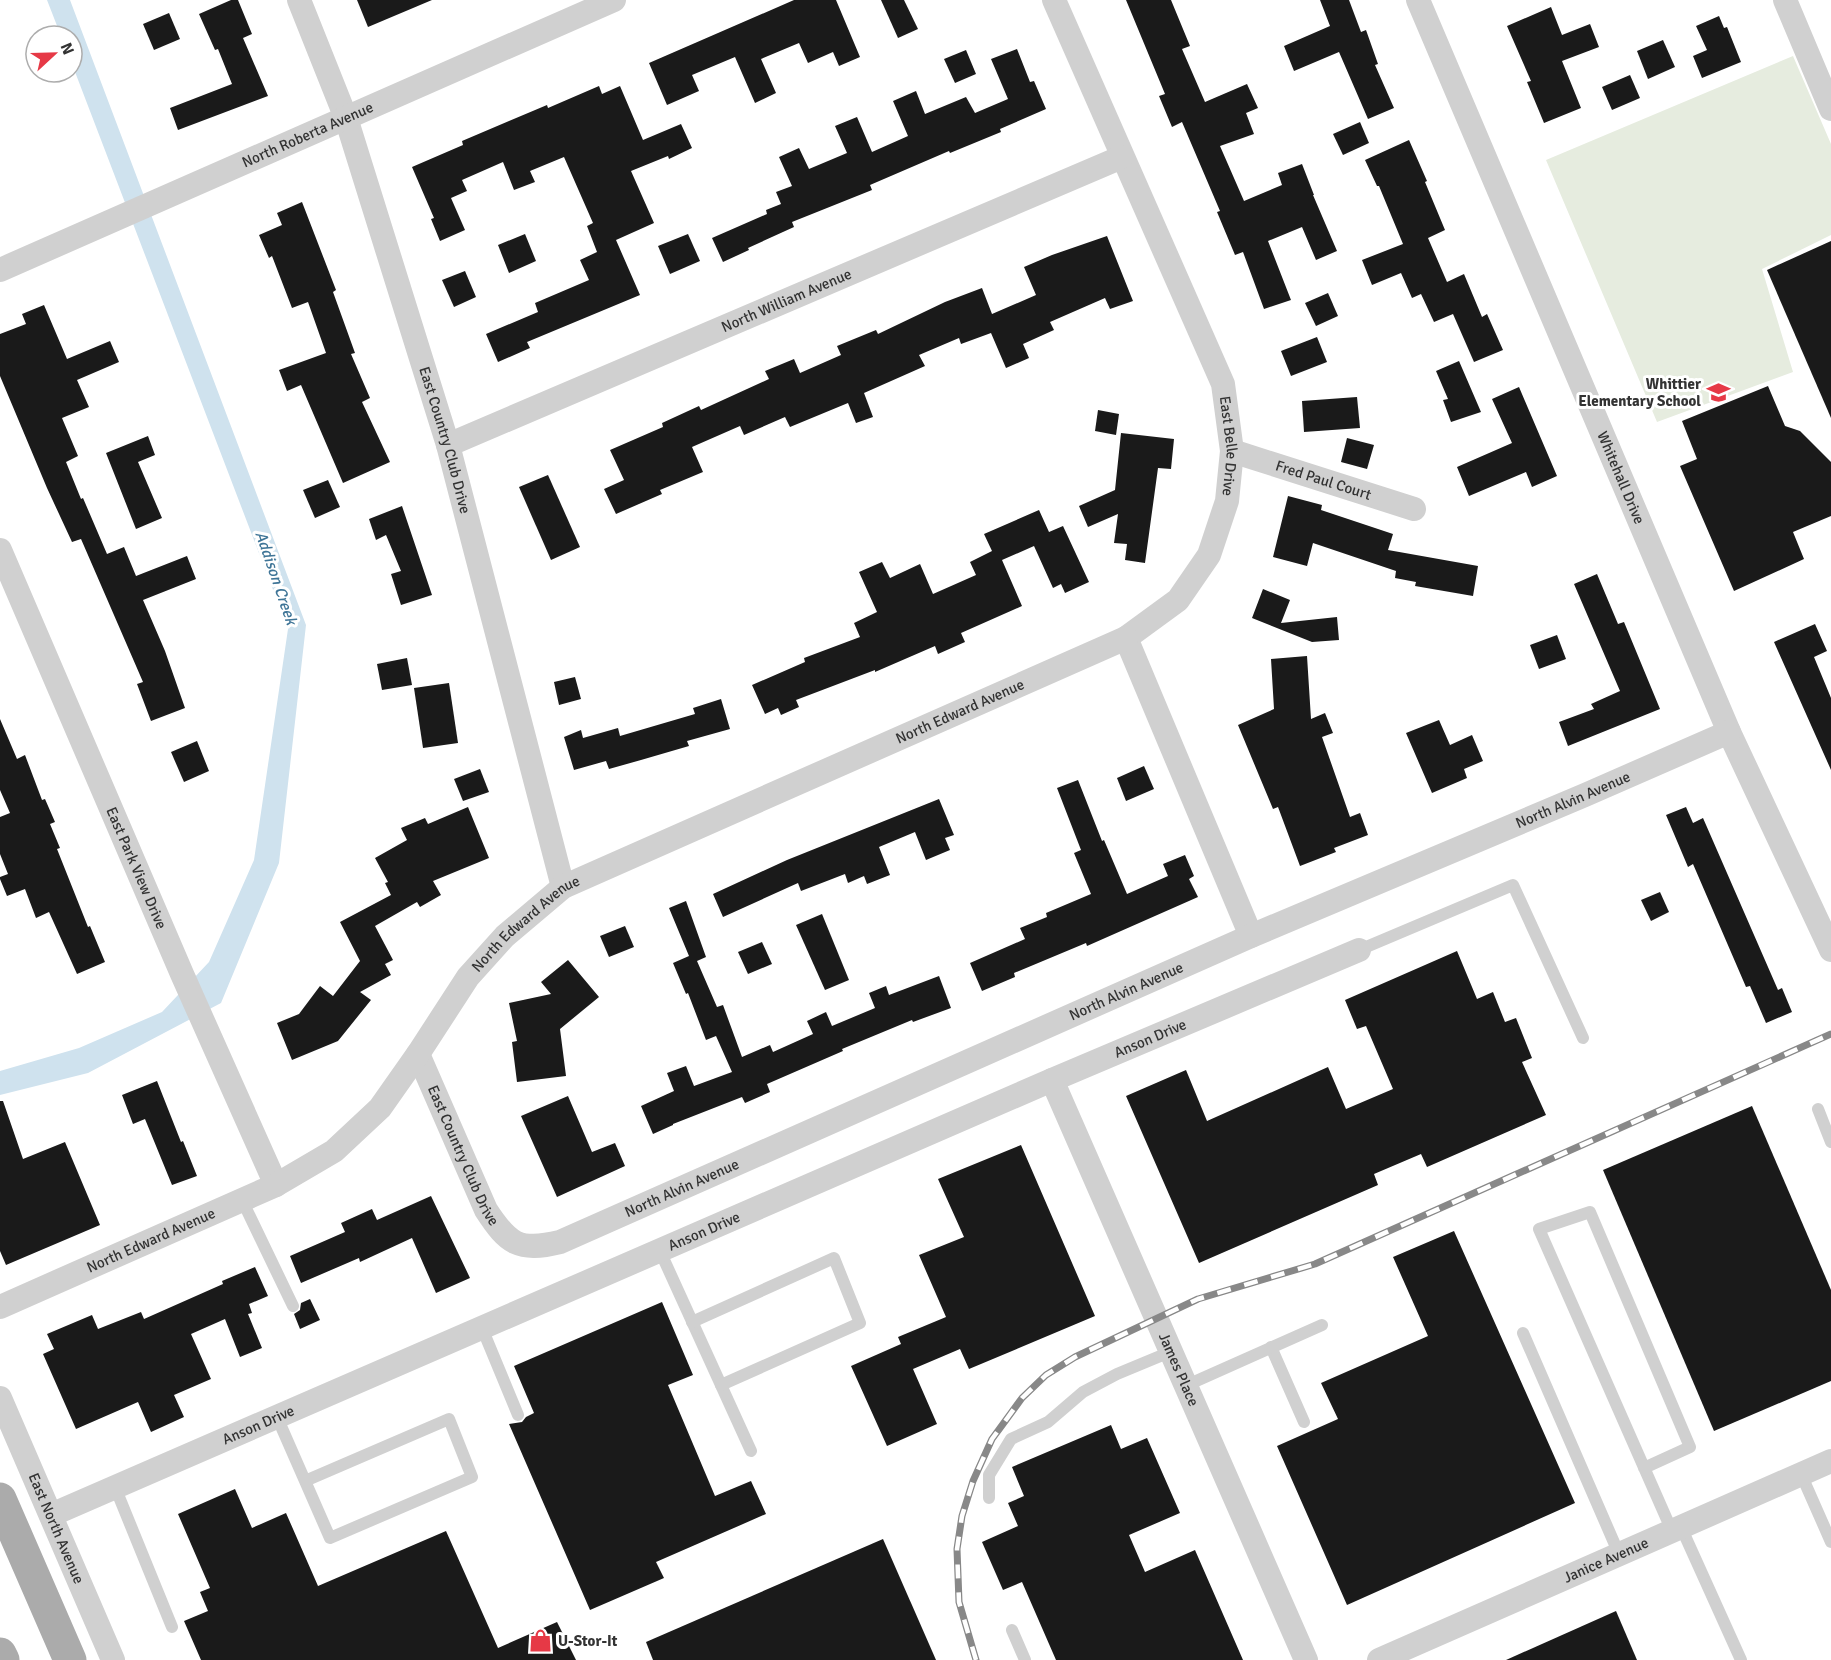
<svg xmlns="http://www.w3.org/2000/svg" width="1831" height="1660" font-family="Signika,sans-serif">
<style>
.green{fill:#e6ecdf}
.water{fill:#cfe2ee}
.building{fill:#1a1a1a}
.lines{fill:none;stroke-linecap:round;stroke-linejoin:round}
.lane{stroke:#d0d0d0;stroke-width:12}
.street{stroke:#d0d0d0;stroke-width:24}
.primary{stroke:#ababab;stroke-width:33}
.rail-casing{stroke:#888;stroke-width:7}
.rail{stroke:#fff;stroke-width:4.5;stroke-dasharray:14;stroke-linecap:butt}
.labels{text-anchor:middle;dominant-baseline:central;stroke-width:6;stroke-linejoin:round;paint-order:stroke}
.street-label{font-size:15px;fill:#333;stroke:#fff}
.poi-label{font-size:15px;font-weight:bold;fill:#333;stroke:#fff;text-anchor:end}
.water-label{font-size:16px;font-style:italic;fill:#3f7597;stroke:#fff}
</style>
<rect width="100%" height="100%" fill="#fff"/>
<!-- green -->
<path class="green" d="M 1793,56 L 1831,144 L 1831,235 L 1762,269 L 1793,372 L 1657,422 L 1546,160 Z"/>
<!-- water -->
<path class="water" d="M 47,0 L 70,0 L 306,625 L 279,863 L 221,1003 L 88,1073 L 0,1095 L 0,1071 L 79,1048 L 162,1012 L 209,962 L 254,860 L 288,629 L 72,64 L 72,36 L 61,36 Z"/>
<!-- building -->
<g class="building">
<path d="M 231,0 L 238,0 L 252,34 L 243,38 L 268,96 L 178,130 L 170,108 L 232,84 L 218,49 L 215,50 L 199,14 Z"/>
<path d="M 357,0 L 432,0 L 368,27 Z"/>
<path d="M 794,0 L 836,0 L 860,57 L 839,66 L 833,52 L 808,63 L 799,43 L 761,59 L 776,93 L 755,103 L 735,57 L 692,75 L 699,91 L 667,105 L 649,63 Z"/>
<path d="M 881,0 L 904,0 L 918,29 L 898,38 Z"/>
<path d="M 1126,0 L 1171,0 L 1190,46 L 1182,49 L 1205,102 L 1247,84 L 1258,108 L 1246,113 L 1254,134 L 1220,146 L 1244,201 L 1282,185 L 1278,173 L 1302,164 L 1314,195 L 1313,195 L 1337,251 L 1316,260 L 1302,227 L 1268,241 L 1291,300 L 1264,309 L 1243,252 L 1235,255 L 1217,212 L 1220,211 L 1182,122 L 1172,127 L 1159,96 L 1165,94 Z"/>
<path d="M 1320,0 L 1349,0 L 1361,32 L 1366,30 L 1378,64 L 1375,65 L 1394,108 L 1368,119 L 1339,52 L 1294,71 L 1284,46 L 1330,26 Z"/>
<path d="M 1551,7 L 1562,35 L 1590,24 L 1599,47 L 1562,61 L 1581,108 L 1544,123 L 1527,82 L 1531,81 L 1507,26 Z"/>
<path d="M 169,13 L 180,39 L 154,50 L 143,24 Z"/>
<path d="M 1719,16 L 1724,28 L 1727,27 L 1741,62 L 1702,78 L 1693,56 L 1707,50 L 1696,26 Z"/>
<path d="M 1663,40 L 1675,67 L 1648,79 L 1637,51 Z"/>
<path d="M 1017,49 L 1030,82 L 1034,81 L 1046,109 L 1000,129 L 1001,132 L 950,153 L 949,151 L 870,185 L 872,190 L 792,222 L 794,227 L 748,248 L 749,250 L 723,262 L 712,238 L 767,214 L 766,210 L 781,204 L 776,192 L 792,186 L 779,157 L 799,148 L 809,169 L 847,153 L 835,126 L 857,117 L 872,152 L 908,136 L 893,101 L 916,91 L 925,114 L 966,97 L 975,113 L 1008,99 L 991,59 Z"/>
<path d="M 966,50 L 976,74 L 955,83 L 944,59 Z"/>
<path d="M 1630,75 L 1640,98 L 1612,110 L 1602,87 Z"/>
<path d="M 599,86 L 602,94 L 620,86 L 643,140 L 681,124 L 692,148 L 669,159 L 668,156 L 631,171 L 654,223 L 616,240 L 640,295 L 527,342 L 530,348 L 498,362 L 486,334 L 538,312 L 535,303 L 589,280 L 580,260 L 597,252 L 587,226 L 593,223 L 564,157 L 530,171 L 535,182 L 514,190 L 503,162 L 462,180 L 467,191 L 451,198 L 465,230 L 440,241 L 431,219 L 434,218 L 412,167 L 463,145 L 462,141 L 509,121 L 547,105 L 548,108 Z"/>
<path d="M 1360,122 L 1369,143 L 1343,155 L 1333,134 Z"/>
<path d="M 1409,140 L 1427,181 L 1425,182 L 1445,230 L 1428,238 L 1447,282 L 1464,274 L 1482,317 L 1487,314 L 1503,350 L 1474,362 L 1453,314 L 1434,322 L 1421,294 L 1412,298 L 1401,273 L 1372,285 L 1362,260 L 1403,244 L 1379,186 L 1377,186 L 1365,160 Z"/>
<path d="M 302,202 L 336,290 L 333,292 L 355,353 L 351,354 L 370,398 L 362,402 L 390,462 L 343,483 L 301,385 L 287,391 L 279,370 L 326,353 L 308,302 L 292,308 L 272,256 L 269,258 L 259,235 L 282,225 L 277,213 Z"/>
<path d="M 525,234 L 536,261 L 509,273 L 498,245 Z"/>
<path d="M 688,234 L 700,261 L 670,274 L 658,246 Z"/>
<path d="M 1107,236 L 1133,301 L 1110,309 L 1105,298 L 1050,322 L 1054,330 L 1023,344 L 1029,358 L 1006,368 L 991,333 L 961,344 L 959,338 L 919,355 L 925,366 L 864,393 L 873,417 L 856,423 L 848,403 L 790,427 L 785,417 L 744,435 L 740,426 L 692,447 L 703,472 L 660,490 L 662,494 L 616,514 L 604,489 L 624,480 L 610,450 L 663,427 L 662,423 L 699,406 L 701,410 L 769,379 L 765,371 L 794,359 L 800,373 L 841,355 L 837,346 L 876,330 L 878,334 L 945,302 L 982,288 L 992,314 L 1036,295 L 1024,267 L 1052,255 Z"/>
<path d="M 1831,241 L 1831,418 L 1767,270 Z"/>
<path d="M 465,271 L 476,297 L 454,307 L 442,280 Z"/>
<path d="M 1328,293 L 1338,316 L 1316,326 L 1305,303 Z"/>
<path d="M 44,305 L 67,359 L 110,341 L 119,362 L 77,380 L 89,407 L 62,418 L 78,456 L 66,462 L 81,499 L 83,498 L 107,554 L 124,547 L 136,576 L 187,556 L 196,579 L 143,600 L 165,651 L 185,708 L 151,721 L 137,684 L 143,682 L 81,539 L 72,542 L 47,488 L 0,376 L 0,334 L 26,324 L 22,314 Z"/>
<path d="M 1317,337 L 1327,362 L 1291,376 L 1281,351 Z"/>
<path d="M 1459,361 L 1481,412 L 1451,422 L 1443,400 L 1448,399 L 1436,371 Z"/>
<path d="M 1768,386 L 1785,426 L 1800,431 L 1831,462 L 1831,516 L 1793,532 L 1804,559 L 1734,591 L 1680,466 L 1697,459 L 1682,421 Z"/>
<path d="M 1519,387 L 1557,476 L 1532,487 L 1526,472 L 1469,496 L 1457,467 L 1512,443 L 1492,399 Z"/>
<path d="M 1357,397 L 1360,428 L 1304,432 L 1302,401 Z"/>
<path d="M 1098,410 L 1119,414 L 1116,435 L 1095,431 Z"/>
<path d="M 1121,433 L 1174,439 L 1171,469 L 1158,468 L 1145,563 L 1125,560 L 1127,544 L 1114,543 L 1118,514 L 1088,527 L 1079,506 L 1115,490 Z"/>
<path d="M 148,436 L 155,455 L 138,462 L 162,518 L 136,529 L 106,453 Z"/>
<path d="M 1347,438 L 1374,445 L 1367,469 L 1341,462 Z"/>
<path d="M 548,475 L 580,547 L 551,560 L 519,487 Z"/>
<path d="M 328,480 L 340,507 L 315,518 L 303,490 Z"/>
<path d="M 1288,496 L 1322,505 L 1321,510 L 1393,534 L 1388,550 L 1478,566 L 1473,596 L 1415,586 L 1416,582 L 1395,578 L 1396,571 L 1313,543 L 1307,566 L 1273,557 Z"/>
<path d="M 402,506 L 432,595 L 401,605 L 391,574 L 401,571 L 386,535 L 376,540 L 369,519 Z"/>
<path d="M 1039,510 L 1049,532 L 1063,526 L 1089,582 L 1065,593 L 1061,584 L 1053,588 L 1034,546 L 1002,560 L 1022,606 L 961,633 L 965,642 L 938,654 L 935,646 L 875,672 L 875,670 L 796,700 L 799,707 L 781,715 L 778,708 L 765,714 L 752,685 L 805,662 L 804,658 L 860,637 L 854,623 L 877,612 L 859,572 L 882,562 L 890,578 L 920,564 L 933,594 L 976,575 L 970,562 L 992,551 L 984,534 Z"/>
<path d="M 1597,574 L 1618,624 L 1624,622 L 1660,709 L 1568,746 L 1559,722 L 1594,709 L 1591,704 L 1620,691 L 1574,584 Z"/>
<path d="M 1263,589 L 1290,600 L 1281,623 L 1337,617 L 1339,640 L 1312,642 L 1252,618 Z"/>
<path d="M 1815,624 L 1827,651 L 1814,657 L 1831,698 L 1831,770 L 1774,642 Z"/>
<path d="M 1557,635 L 1566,659 L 1539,669 L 1530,645 Z"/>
<path d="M 1307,656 L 1311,719 L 1325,713 L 1333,733 L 1322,737 L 1350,817 L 1360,813 L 1368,835 L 1334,848 L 1336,852 L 1300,866 L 1278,807 L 1273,809 L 1238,725 L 1274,709 L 1271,659 Z"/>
<path d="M 407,658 L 412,685 L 382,690 L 377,664 Z"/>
<path d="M 575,677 L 581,699 L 559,705 L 554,682 Z"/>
<path d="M 449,683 L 458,743 L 423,748 L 414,688 Z"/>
<path d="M 721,699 L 730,729 L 687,741 L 689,746 L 641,760 L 609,769 L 606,761 L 574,770 L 564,737 L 581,730 L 583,738 L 618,728 L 620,736 L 695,714 L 693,708 Z"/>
<path d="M 0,719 L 17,759 L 25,755 L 42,800 L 45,799 L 55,822 L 50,824 L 60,848 L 57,849 L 88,927 L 90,926 L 105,962 L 77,974 L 49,912 L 36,918 L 25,889 L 7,896 L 0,879 L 0,877 L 8,874 L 0,854 L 0,817 L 10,813 L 0,790 Z"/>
<path d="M 1439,720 L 1450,745 L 1472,735 L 1483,761 L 1464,769 L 1467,778 L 1432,793 L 1406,733 Z"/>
<path d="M 197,741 L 209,771 L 184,782 L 171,752 Z"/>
<path d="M 1144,766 L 1154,789 L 1126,801 L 1117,778 Z"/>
<path d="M 480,769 L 489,792 L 463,801 L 454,779 Z"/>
<path d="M 1078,780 L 1102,841 L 1104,840 L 1127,894 L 1168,876 L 1163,864 L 1185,855 L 1194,876 L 1189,879 L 1198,897 L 1087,946 L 1086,943 L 1014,973 L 1015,977 L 982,991 L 970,963 L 1025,939 L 1020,928 L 1047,917 L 1046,913 L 1091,894 L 1074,853 L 1081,850 L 1057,788 Z"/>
<path d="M 939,799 L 954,835 L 945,838 L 950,850 L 926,860 L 915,832 L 879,847 L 890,875 L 867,884 L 864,876 L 848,883 L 845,874 L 801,891 L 798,883 L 723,917 L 713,894 L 787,860 Z"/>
<path d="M 468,807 L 489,858 L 433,881 L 441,895 L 420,907 L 417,902 L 375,926 L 393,960 L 385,964 L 391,975 L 360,992 L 371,1000 L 338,1041 L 292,1060 L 277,1023 L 299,1014 L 320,986 L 333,996 L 360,961 L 340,922 L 391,895 L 385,883 L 388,882 L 375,858 L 407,840 L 401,828 L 425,818 L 428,824 Z"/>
<path d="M 1686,807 L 1693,823 L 1703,818 L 1778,990 L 1782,988 L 1792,1012 L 1766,1023 L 1750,986 L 1746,987 L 1693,864 L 1688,867 L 1666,815 Z"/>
<path d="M 1660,892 L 1669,912 L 1651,921 L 1641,900 Z"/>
<path d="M 686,901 L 706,957 L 697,961 L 717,1007 L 723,1005 L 742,1057 L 770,1045 L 773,1052 L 813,1034 L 807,1021 L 826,1012 L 832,1026 L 875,1008 L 869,993 L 886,986 L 889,995 L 939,976 L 951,1008 L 913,1022 L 912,1020 L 842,1049 L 843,1051 L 767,1084 L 770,1092 L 745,1103 L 742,1097 L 673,1124 L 673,1125 L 653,1134 L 641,1106 L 674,1091 L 667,1073 L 686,1066 L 694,1086 L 732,1072 L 716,1036 L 706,1040 L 688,993 L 686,994 L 673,963 L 689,956 L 669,908 Z"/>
<path d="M 822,914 L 849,980 L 825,990 L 796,925 Z"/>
<path d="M 625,926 L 634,947 L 609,957 L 600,936 Z"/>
<path d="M 762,942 L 772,964 L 748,974 L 738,952 Z"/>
<path d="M 1457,951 L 1477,999 L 1493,992 L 1505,1022 L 1516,1018 L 1532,1058 L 1522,1062 L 1546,1115 L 1427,1167 L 1421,1154 L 1374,1174 L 1378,1185 L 1199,1263 L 1126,1096 L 1186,1070 L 1207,1121 L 1328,1067 L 1346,1109 L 1393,1089 L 1366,1026 L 1357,1029 L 1345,1000 Z"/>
<path d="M 568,960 L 599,997 L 560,1029 L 566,1076 L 517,1082 L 512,1042 L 517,1041 L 509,1003 L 551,994 L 541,982 Z"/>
<path d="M 157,1081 L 181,1142 L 183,1141 L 197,1176 L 172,1185 L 145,1119 L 133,1124 L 122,1095 Z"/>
<path d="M 568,1096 L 592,1152 L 615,1143 L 625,1166 L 557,1197 L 521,1116 Z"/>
<path d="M 0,1101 L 3,1101 L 23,1159 L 65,1142 L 100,1225 L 6,1265 L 0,1251 Z"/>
<path d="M 1752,1106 L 1831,1290 L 1831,1381 L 1714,1431 L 1603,1170 Z"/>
<path d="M 1021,1145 L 1095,1316 L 969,1369 L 960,1349 L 913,1369 L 937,1424 L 887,1446 L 851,1366 L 901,1344 L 898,1337 L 946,1317 L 919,1255 L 964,1237 L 938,1179 Z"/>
<path d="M 431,1196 L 470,1278 L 436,1293 L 412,1238 L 360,1262 L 359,1258 L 301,1283 L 290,1256 L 345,1232 L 341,1223 L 372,1209 L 377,1220 Z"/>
<path d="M 1454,1231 L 1575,1503 L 1347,1605 L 1277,1446 L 1338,1419 L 1321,1383 L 1428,1336 L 1393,1257 Z"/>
<path d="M 255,1267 L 268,1296 L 249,1304 L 252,1313 L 248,1314 L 262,1348 L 240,1357 L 225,1319 L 191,1334 L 211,1379 L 174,1395 L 184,1417 L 151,1432 L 138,1402 L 76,1429 L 43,1354 L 54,1349 L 47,1334 L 92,1315 L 98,1329 L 141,1312 L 144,1319 L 223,1284 L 222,1281 Z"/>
<path d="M 310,1299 L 320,1320 L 300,1329 L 294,1314 L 300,1310 L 301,1303 Z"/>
<path d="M 662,1302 L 693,1375 L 668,1385 L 715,1496 L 751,1481 L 766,1514 L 656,1562 L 664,1578 L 590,1610 L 509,1424 L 522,1422 L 526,1417 L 534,1413 L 514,1366 Z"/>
<path d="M 1111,1425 L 1121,1449 L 1147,1438 L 1180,1513 L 1129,1535 L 1145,1572 L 1195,1550 L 1243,1660 L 1056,1660 L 1022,1582 L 1003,1590 L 982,1542 L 1018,1526 L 1008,1503 L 1024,1496 L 1012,1467 Z"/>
<path d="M 235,1489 L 252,1528 L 286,1513 L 318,1586 L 446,1531 L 498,1648 L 557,1622 L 576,1660 L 201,1660 L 184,1621 L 208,1611 L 200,1592 L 210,1588 L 178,1514 Z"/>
<path d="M 883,1539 L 936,1660 L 653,1660 L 646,1642 Z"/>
<path d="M 1616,1611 L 1637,1660 L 1506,1660 Z"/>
</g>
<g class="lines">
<!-- lane -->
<g class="lane">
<path d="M 1359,950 L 1513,885 L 1583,1038"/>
<path d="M 1818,1109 L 1831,1142"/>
<path d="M 242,1200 L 293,1306"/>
<path d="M 660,1251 L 751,1451"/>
<path d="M 692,1322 L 834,1258 L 860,1323 L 721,1385"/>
<path d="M 482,1328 L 518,1415"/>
<path d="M 1523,1333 L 1619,1554"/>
<path d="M 1271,1347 L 1304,1422"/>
<path d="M 1185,1386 L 1322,1325"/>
<path d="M 277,1417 L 330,1538 L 472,1477 L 449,1419 L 305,1481"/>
<path d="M 1644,1468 L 1690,1447 L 1590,1212 L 1539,1229 L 1672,1531"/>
<path d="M 1801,1474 L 1831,1542"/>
<path d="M 115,1487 L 172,1627"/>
<path d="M 989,1498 L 989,1475 L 1011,1439 L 1048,1422 L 1083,1392 L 1117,1374 L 1170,1352"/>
<path d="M 1681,1527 L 1741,1660"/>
<path d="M 1012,1630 L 1025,1660"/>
</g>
<!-- street -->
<g class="street">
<path id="s1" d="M 299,0 L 346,118 L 448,445 L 563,887"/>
<path id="s2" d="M 1054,0 L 1223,384 L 1232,451 L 1227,501 L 1209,555 L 1178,600 L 1126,638 L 1251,936"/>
<path id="s3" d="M 1418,0 L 1729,732 L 1831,950"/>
<path d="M 1785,0 L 1831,109"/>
<path id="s4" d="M 0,270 L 614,0"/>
<path id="s5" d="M 448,445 L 1122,157"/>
<path id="s6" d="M 1232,451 L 1414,509"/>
<path id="s7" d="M 0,550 L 182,974 L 276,1185"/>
<path id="s8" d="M 418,1054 L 486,1210 C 508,1244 519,1252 560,1242 L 1251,936 L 1585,795 L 1729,732"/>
<path id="s9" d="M 1052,1080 L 1306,1660"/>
<path id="s10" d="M 0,1307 L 276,1185 L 334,1151 L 380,1108 L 418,1054 L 468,977 L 505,936 L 563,887 L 1126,638"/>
<path id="s11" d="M 0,1398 L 113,1660"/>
<path id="s12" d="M 51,1515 L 1052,1080 L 1359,950"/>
<path id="s13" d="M 1379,1660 L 1831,1461"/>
</g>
<!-- primary -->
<g class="primary">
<path d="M 0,1499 L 70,1660"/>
<path d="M 0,1654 L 3,1660"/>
</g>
<defs>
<path id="rail" d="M 976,1660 L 959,1602 L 957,1549 L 962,1516 L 973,1481 L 992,1439 L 1022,1398 L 1046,1375 L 1075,1357 L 1198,1299 L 1315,1264 L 1831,1034"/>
</defs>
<!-- rail casing -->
<use href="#rail" class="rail-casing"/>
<!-- rail -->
<use href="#rail" class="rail"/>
</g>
<!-- icons -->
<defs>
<symbol id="school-bare" viewBox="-9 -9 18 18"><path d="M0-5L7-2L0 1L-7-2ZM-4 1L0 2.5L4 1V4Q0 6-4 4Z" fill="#e63946" stroke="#fff" stroke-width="2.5" paint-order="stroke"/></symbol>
<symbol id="shop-bare" viewBox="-9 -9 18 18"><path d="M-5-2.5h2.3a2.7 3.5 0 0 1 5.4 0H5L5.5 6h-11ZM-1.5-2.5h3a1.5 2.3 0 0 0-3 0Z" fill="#e63946" stroke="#fff" stroke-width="2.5" paint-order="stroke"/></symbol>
</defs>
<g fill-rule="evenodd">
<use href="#school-bare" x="1702" y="376" width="33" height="33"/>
<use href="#shop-bare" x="524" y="1624" width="33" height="33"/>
</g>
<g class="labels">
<!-- street labels -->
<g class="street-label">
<text stroke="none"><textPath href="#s4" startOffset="336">North Roberta Avenue</textPath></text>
<text stroke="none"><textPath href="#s5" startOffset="368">North William Avenue</textPath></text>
<text stroke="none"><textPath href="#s1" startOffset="464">East Country Club Drive</textPath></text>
<text stroke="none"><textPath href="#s2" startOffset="482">East Belle Drive</textPath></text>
<text stroke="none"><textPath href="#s3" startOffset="519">Whitehall Drive</textPath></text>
<text stroke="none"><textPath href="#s6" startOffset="96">Fred Paul Court</textPath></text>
<text stroke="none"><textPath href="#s10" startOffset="1155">North Edward Avenue</textPath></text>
<text stroke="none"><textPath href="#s8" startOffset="1365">North Alvin Avenue</textPath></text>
<text stroke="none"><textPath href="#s7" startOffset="346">East Park View Drive</textPath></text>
<text stroke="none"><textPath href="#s10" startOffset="669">North Edward Avenue</textPath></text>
<text stroke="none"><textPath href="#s8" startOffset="879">North Alvin Avenue</textPath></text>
<text stroke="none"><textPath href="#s12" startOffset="1198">Anson Drive</textPath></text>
<text stroke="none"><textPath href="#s8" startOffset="111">East Country Club Drive</textPath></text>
<text stroke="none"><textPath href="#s8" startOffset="393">North Alvin Avenue</textPath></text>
<text stroke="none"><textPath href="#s12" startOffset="712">Anson Drive</textPath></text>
<text stroke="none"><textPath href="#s10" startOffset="165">North Edward Avenue</textPath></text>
<text stroke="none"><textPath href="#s9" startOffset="316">James Place</textPath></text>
<text stroke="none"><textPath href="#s12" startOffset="226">Anson Drive</textPath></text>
<text stroke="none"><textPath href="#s11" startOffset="142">East North Avenue</textPath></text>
<text stroke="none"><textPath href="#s13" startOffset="248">Janice Avenue</textPath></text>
</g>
<!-- poi labels -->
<g class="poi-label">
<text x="1701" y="384">Whittier<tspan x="1701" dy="17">Elementary School</tspan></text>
<text x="558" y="1641" text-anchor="start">U-Stor-It</text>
</g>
<!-- water labels -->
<g class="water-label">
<text transform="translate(276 578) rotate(71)">Addison Creek</text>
</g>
</g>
<!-- north arrow -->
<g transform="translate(54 54) rotate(68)"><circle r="28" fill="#ffffff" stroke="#adadad" stroke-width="1.5"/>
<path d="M0-4.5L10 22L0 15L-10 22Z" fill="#e63946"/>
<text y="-9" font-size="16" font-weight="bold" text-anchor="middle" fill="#333333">N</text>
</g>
</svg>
